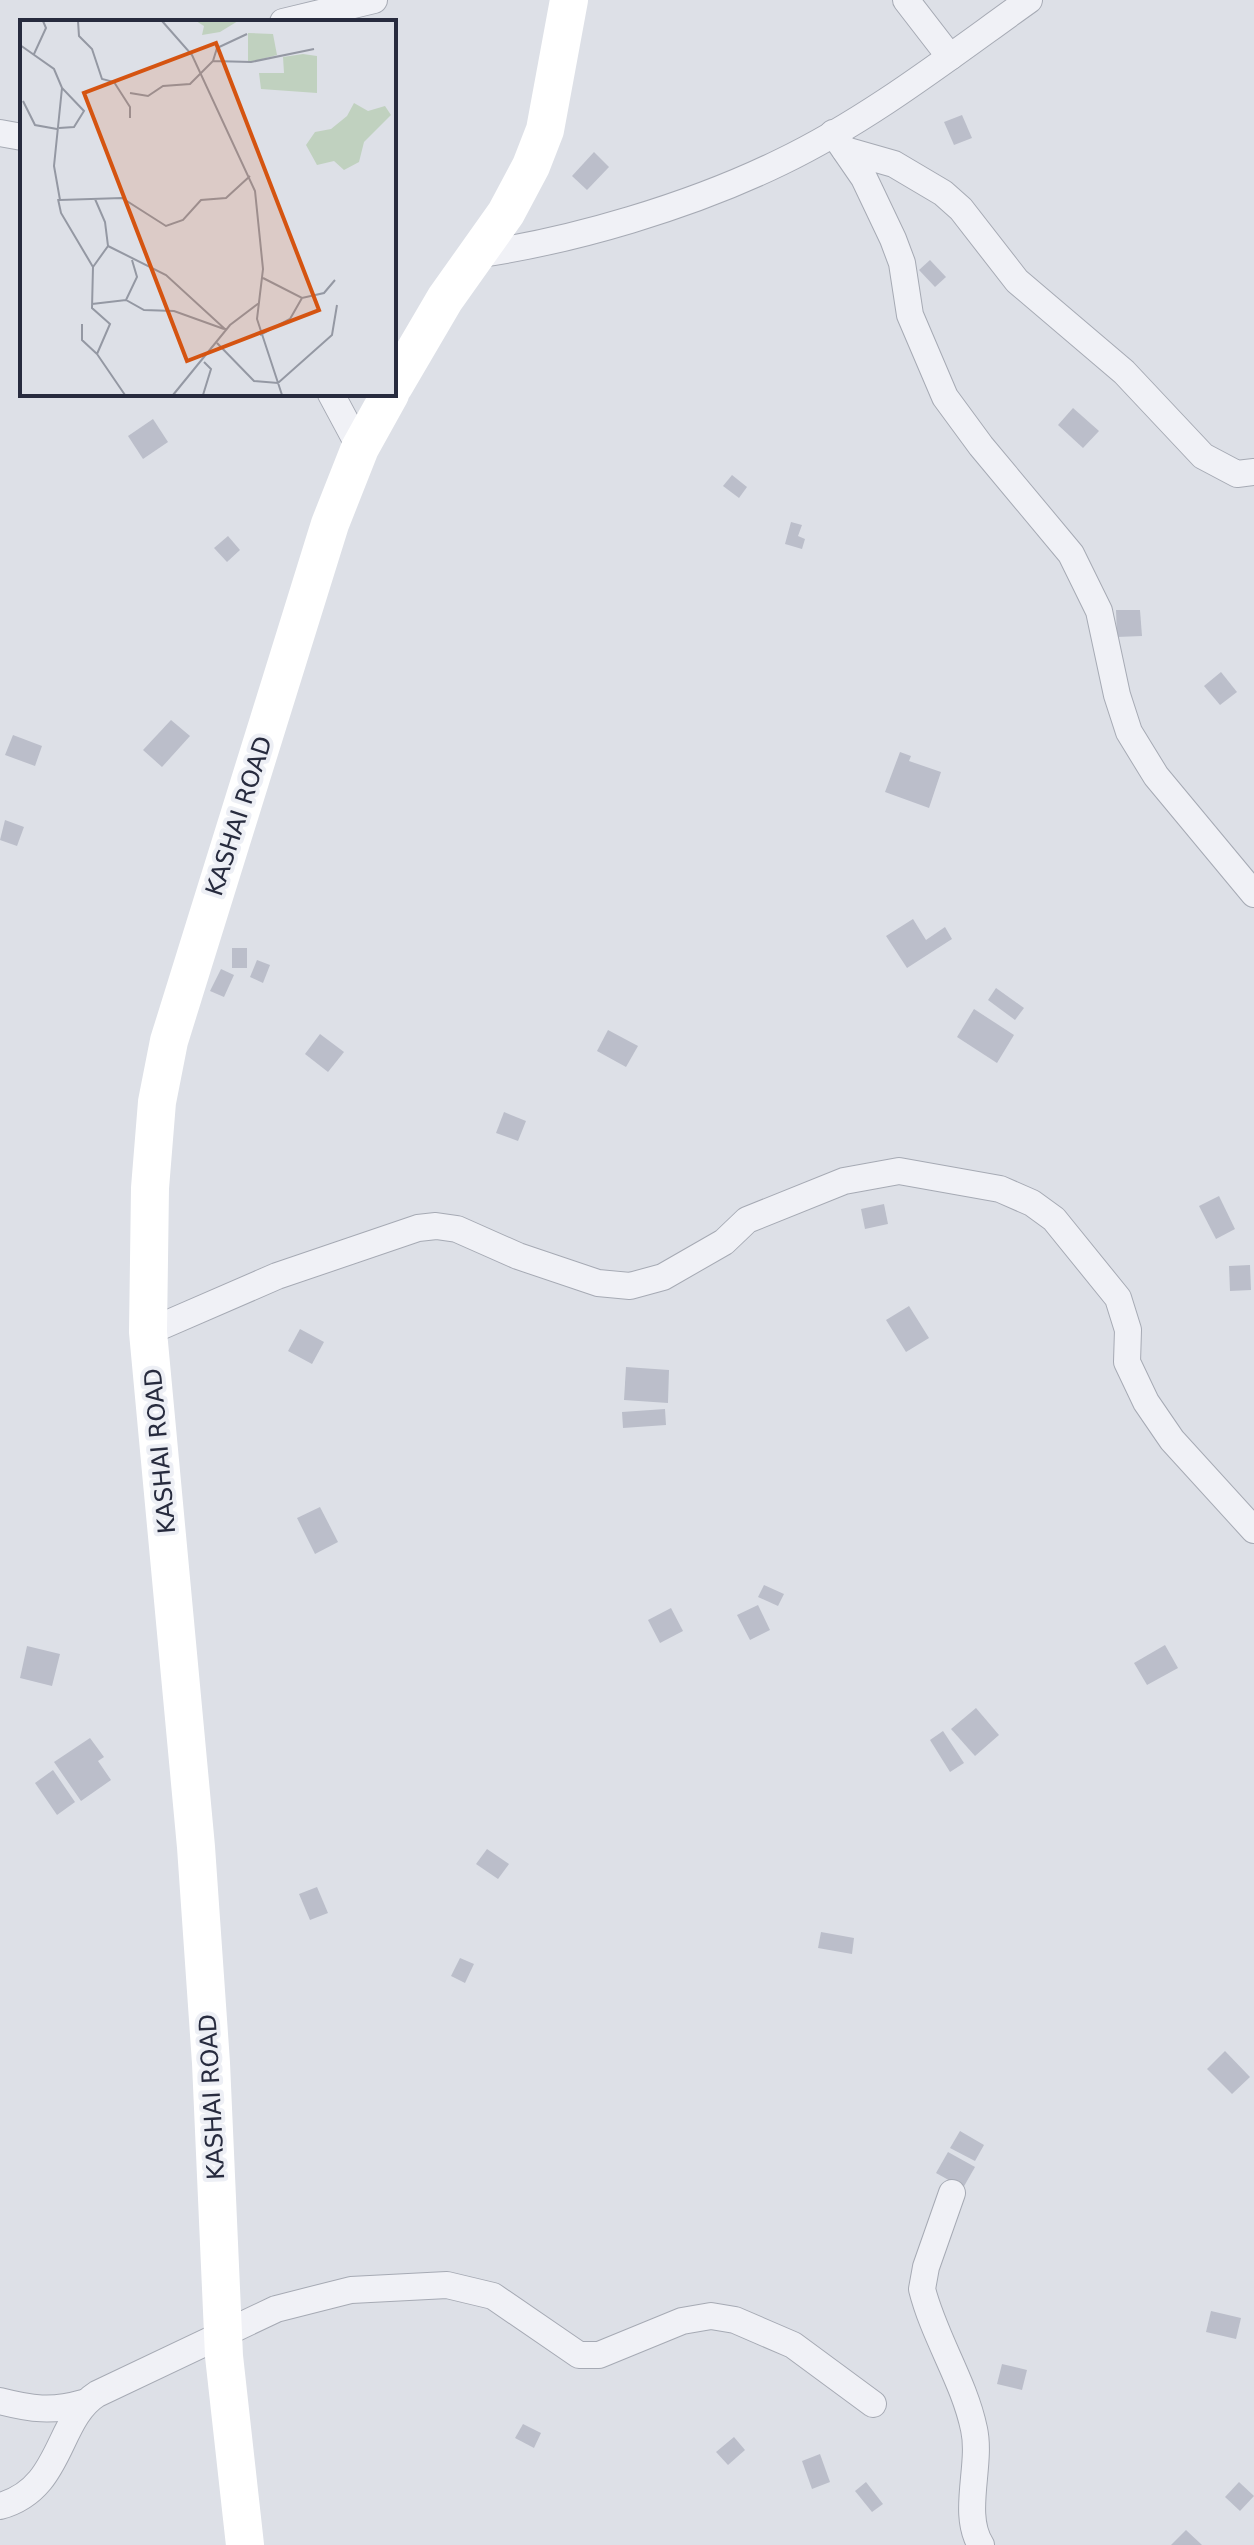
<svg xmlns="http://www.w3.org/2000/svg" width="1254" height="2545" font-family="'DejaVu Sans',sans-serif">
<style>
.building{fill:#bbbeca}
.lines{fill:none;stroke-linecap:round;stroke-linejoin:round}
.street-casing{stroke:#a6aab4;stroke-width:28}
.street{stroke:#f0f1f6;stroke-width:26}
.secondary{stroke:#fff;stroke-width:38}
.labels{text-anchor:middle;dominant-baseline:central;stroke-width:8;stroke-linejoin:round;paint-order:stroke}
.street-label{font-size:24px;fill:#272b3e;stroke:#edeff5}
.inset-road{fill:none;stroke:#9498a3;stroke-width:2}
.view{fill:#d55411;fill-opacity:0.15;stroke:#d55411;stroke-width:4}
.inset-edge{fill:none;stroke:#272b3e;stroke-width:4}
</style>
<rect width="100%" height="100%" fill="#dde0e7"/>
<!-- building -->
<g class="building">
<path d="M 962,115 L 972,138 L 954,145 L 944,122 Z"/>
<path d="M 594,152 L 609,167 L 587,190 L 572,176 Z"/>
<path d="M 930,260 L 946,277 L 935,287 L 919,270 Z"/>
<path d="M 1073,408 L 1099,431 L 1083,448 L 1058,425 Z"/>
<path d="M 153,419 L 168,442 L 143,459 L 128,436 Z"/>
<path d="M 732,475 L 747,487 L 739,498 L 723,486 Z"/>
<path d="M 791,522 L 802,525 L 798,536 L 805,539 L 802,549 L 785,544 Z"/>
<path d="M 228,536 L 240,550 L 227,562 L 214,548 Z"/>
<path d="M 1116,610 L 1140,610 L 1142,636 L 1117,637 Z"/>
<path d="M 1221,672 L 1237,692 L 1220,705 L 1204,686 Z"/>
<path d="M 171,720 L 190,736 L 162,767 L 143,750 Z"/>
<path d="M 13,735 L 42,746 L 35,766 L 5,755 Z"/>
<path d="M 900,752 L 911,756 L 909,761 L 941,772 L 929,808 L 885,792 Z"/>
<path d="M 5,820 L 24,827 L 17,846 L 0,840 Z"/>
<path d="M 913,919 L 926,940 L 945,927 L 952,939 L 907,968 L 886,936 Z"/>
<rect x="232" y="948" width="15" height="20"/>
<path d="M 257,960 L 270,965 L 263,983 L 250,977 Z"/>
<path d="M 221,969 L 234,975 L 224,997 L 210,991 Z"/>
<path d="M 996,988 L 1024,1008 L 1015,1020 L 988,1000 Z"/>
<path d="M 974,1009 L 1014,1035 L 997,1063 L 957,1037 Z"/>
<path d="M 608,1030 L 638,1046 L 626,1067 L 597,1051 Z"/>
<path d="M 320,1034 L 344,1052 L 328,1072 L 305,1054 Z"/>
<path d="M 504,1112 L 526,1121 L 518,1141 L 496,1133 Z"/>
<path d="M 1219,1196 L 1235,1229 L 1216,1239 L 1199,1206 Z"/>
<path d="M 884,1204 L 888,1224 L 865,1229 L 861,1209 Z"/>
<path d="M 1250,1265 L 1251,1290 L 1230,1291 L 1229,1266 Z"/>
<path d="M 909,1306 L 929,1338 L 906,1352 L 886,1320 Z"/>
<path d="M 300,1329 L 324,1342 L 312,1364 L 288,1351 Z"/>
<path d="M 626,1367 L 669,1370 L 668,1403 L 624,1400 Z"/>
<path d="M 665,1409 L 666,1425 L 623,1428 L 622,1412 Z"/>
<path d="M 320,1507 L 338,1542 L 315,1554 L 297,1518 Z"/>
<path d="M 764,1585 L 784,1594 L 778,1606 L 758,1597 Z"/>
<path d="M 758,1605 L 770,1630 L 750,1640 L 737,1615 Z"/>
<path d="M 671,1608 L 683,1631 L 660,1643 L 648,1620 Z"/>
<path d="M 1165,1645 L 1178,1668 L 1147,1685 L 1134,1663 Z"/>
<path d="M 27,1646 L 60,1654 L 52,1686 L 20,1678 Z"/>
<path d="M 976,1708 L 999,1735 L 975,1756 L 951,1729 Z"/>
<path d="M 943,1731 L 964,1763 L 950,1772 L 930,1740 Z"/>
<path d="M 90,1738 L 104,1757 L 98,1761 L 111,1780 L 81,1801 L 54,1762 Z"/>
<path d="M 53,1770 L 75,1802 L 57,1815 L 35,1783 Z"/>
<path d="M 487,1849 L 509,1864 L 498,1879 L 476,1864 Z"/>
<path d="M 317,1887 L 328,1913 L 310,1920 L 299,1894 Z"/>
<path d="M 821,1932 L 854,1938 L 852,1954 L 818,1948 Z"/>
<path d="M 460,1958 L 474,1964 L 465,1983 L 451,1976 Z"/>
<path d="M 1225,2051 L 1250,2077 L 1232,2094 L 1207,2069 Z"/>
<path d="M 960,2131 L 984,2145 L 975,2161 L 950,2148 Z"/>
<path d="M 948,2152 L 975,2167 L 963,2188 L 936,2173 Z"/>
<path d="M 1211,2311 L 1241,2318 L 1236,2339 L 1206,2332 Z"/>
<path d="M 1002,2364 L 1027,2370 L 1022,2390 L 997,2384 Z"/>
<path d="M 523,2424 L 541,2433 L 534,2448 L 515,2438 Z"/>
<path d="M 734,2437 L 745,2450 L 728,2465 L 716,2452 Z"/>
<path d="M 820,2454 L 830,2482 L 812,2489 L 802,2461 Z"/>
<path d="M 866,2482 L 883,2504 L 872,2512 L 855,2491 Z"/>
<path d="M 1239,2482 L 1254,2496 L 1240,2511 L 1225,2497 Z"/>
<path d="M 1186,2530 L 1202,2545 L 1171,2545 Z"/>
</g>
<g class="lines">
<defs>
<g id="street">
<path d="M 906,0 L 950,57"/>
<path d="M 283,22 L 374,0"/>
<path d="M 0,133 L 22,137"/>
<path d="M 833,133 L 864,178 L 893,239 L 902,263 L 910,315 L 945,397 L 981,446 L 1071,554 L 1099,611 L 1117,695 L 1129,732 L 1156,776 L 1254,894"/>
<path d="M 845,150 L 894,164 L 943,193 L 961,209 L 1017,281 L 1124,372 L 1203,456 L 1237,474 L 1254,472"/>
<path d="M 474,255 C 573,241 691,206 781,162 C 870,119 949,57 1029,0"/>
<path d="M 331,394 L 360,448"/>
<path d="M 148,1332 L 277,1276 L 418,1228 L 436,1226 L 457,1229 L 518,1256 L 598,1283 L 630,1286 L 663,1277 L 724,1242 L 747,1220 L 844,1181 L 899,1171 L 1000,1189 L 1032,1203 L 1054,1219 L 1118,1298 L 1128,1330 L 1127,1362 L 1146,1402 L 1172,1440 L 1254,1530"/>
<path d="M 952,2193 L 926,2267 L 922,2289 C 934,2337 964,2381 974,2429 C 982,2465 961,2514 981,2545"/>
<path d="M 0,2401 C 31,2409 52,2412 83,2403"/>
<path d="M 0,2506 C 63,2489 56,2420 97,2394 L 276,2309 L 351,2290 L 447,2285 L 493,2296 L 579,2355 L 599,2355 L 682,2321 L 711,2316 L 735,2320 L 793,2345 L 873,2404"/>
</g>
</defs>
<!-- street casing -->
<use href="#street" class="street-casing"/>
<!-- street -->
<use href="#street" class="street"/>
<!-- secondary -->
<g class="secondary">
<path d="M 394,386 L 445,299 L 506,213 L 531,166 L 545,130 L 569,0"/>
<path d="M 245,2545 L 224,2356 L 211,2063 L 196,1847 L 148,1332 L 150,1188 L 157,1102 L 169,1041 L 330,524 L 360,448 L 390,394"/>
</g>
</g>
<g class="labels">
<!-- street labels -->
<g class="street-label">
<text transform="translate(239 816) rotate(-72)">KASHAI ROAD</text>
<text transform="translate(160 1451) rotate(-95)">KASHAI ROAD</text>
<text transform="translate(212 2097) rotate(-93)">KASHAI ROAD</text>
</g>
</g>
<!-- overview -->
<g transform="translate(20 20)">
<rect width="376" height="376" fill="#dde0e7"/>
<path d="M 176,1 L 218,1 L 200,12 L 182,15 L 184,6 ZM 228,13 L 253,14 L 257,35 L 228,43 ZM 283,34 L 297,36 L 297,73 L 241,69 L 239,53 L 264,53 L 263,37 ZM 334,83 L 348,91 L 365,86 L 371,95 L 344,122 L 339,142 L 324,150 L 314,141 L 297,145 L 286,125 L 295,112 L 311,109 L 327,96 Z" fill="#c0d1bf"/>
<path class="inset-road" d="M 58,1 L 59,16 L 72,29 L 82,59 L 94,62 L 110,87 L 110,98M 142,1 L 172,35 L 235,171 L 243,249 L 237,299 L 262,375M 0,25 L 34,49 L 42,68 L 64,91 L 54,107 L 39,108M 14,34 L 26,8 L 23,1M 193,41 L 231,42 L 294,29M 42,68 L 34,146 L 40,180 L 102,178 L 146,206 L 163,200 L 181,180 L 206,178 L 230,156M 110,73 L 128,76 L 143,66 L 170,64 L 193,41 L 197,28 L 227,14M 3,81 L 15,105 L 37,109M 38,179 L 41,193 L 73,247M 75,179 L 85,202 L 88,226 L 73,247 L 72,288 L 90,304 L 77,334 L 105,375M 88,226 L 146,255 L 206,310M 243,258 L 282,278 L 304,273 L 315,260M 106,280 L 117,257 L 112,240M 72,284 L 106,280 L 124,290 L 154,291 L 204,309M 62,304 L 62,320 L 77,334M 240,315 L 270,299 L 282,278M 197,323 L 234,361 L 258,363 L 312,315 L 317,285M 153,375 L 210,305 L 239,283M 183,375 L 191,349 L 184,342"/>
<path class="view" d="M 196,23 L 299,290 L 167,341 L 64,73 Z"/>
<rect width="376" height="376" class="inset-edge"/>
</g>
</svg>
